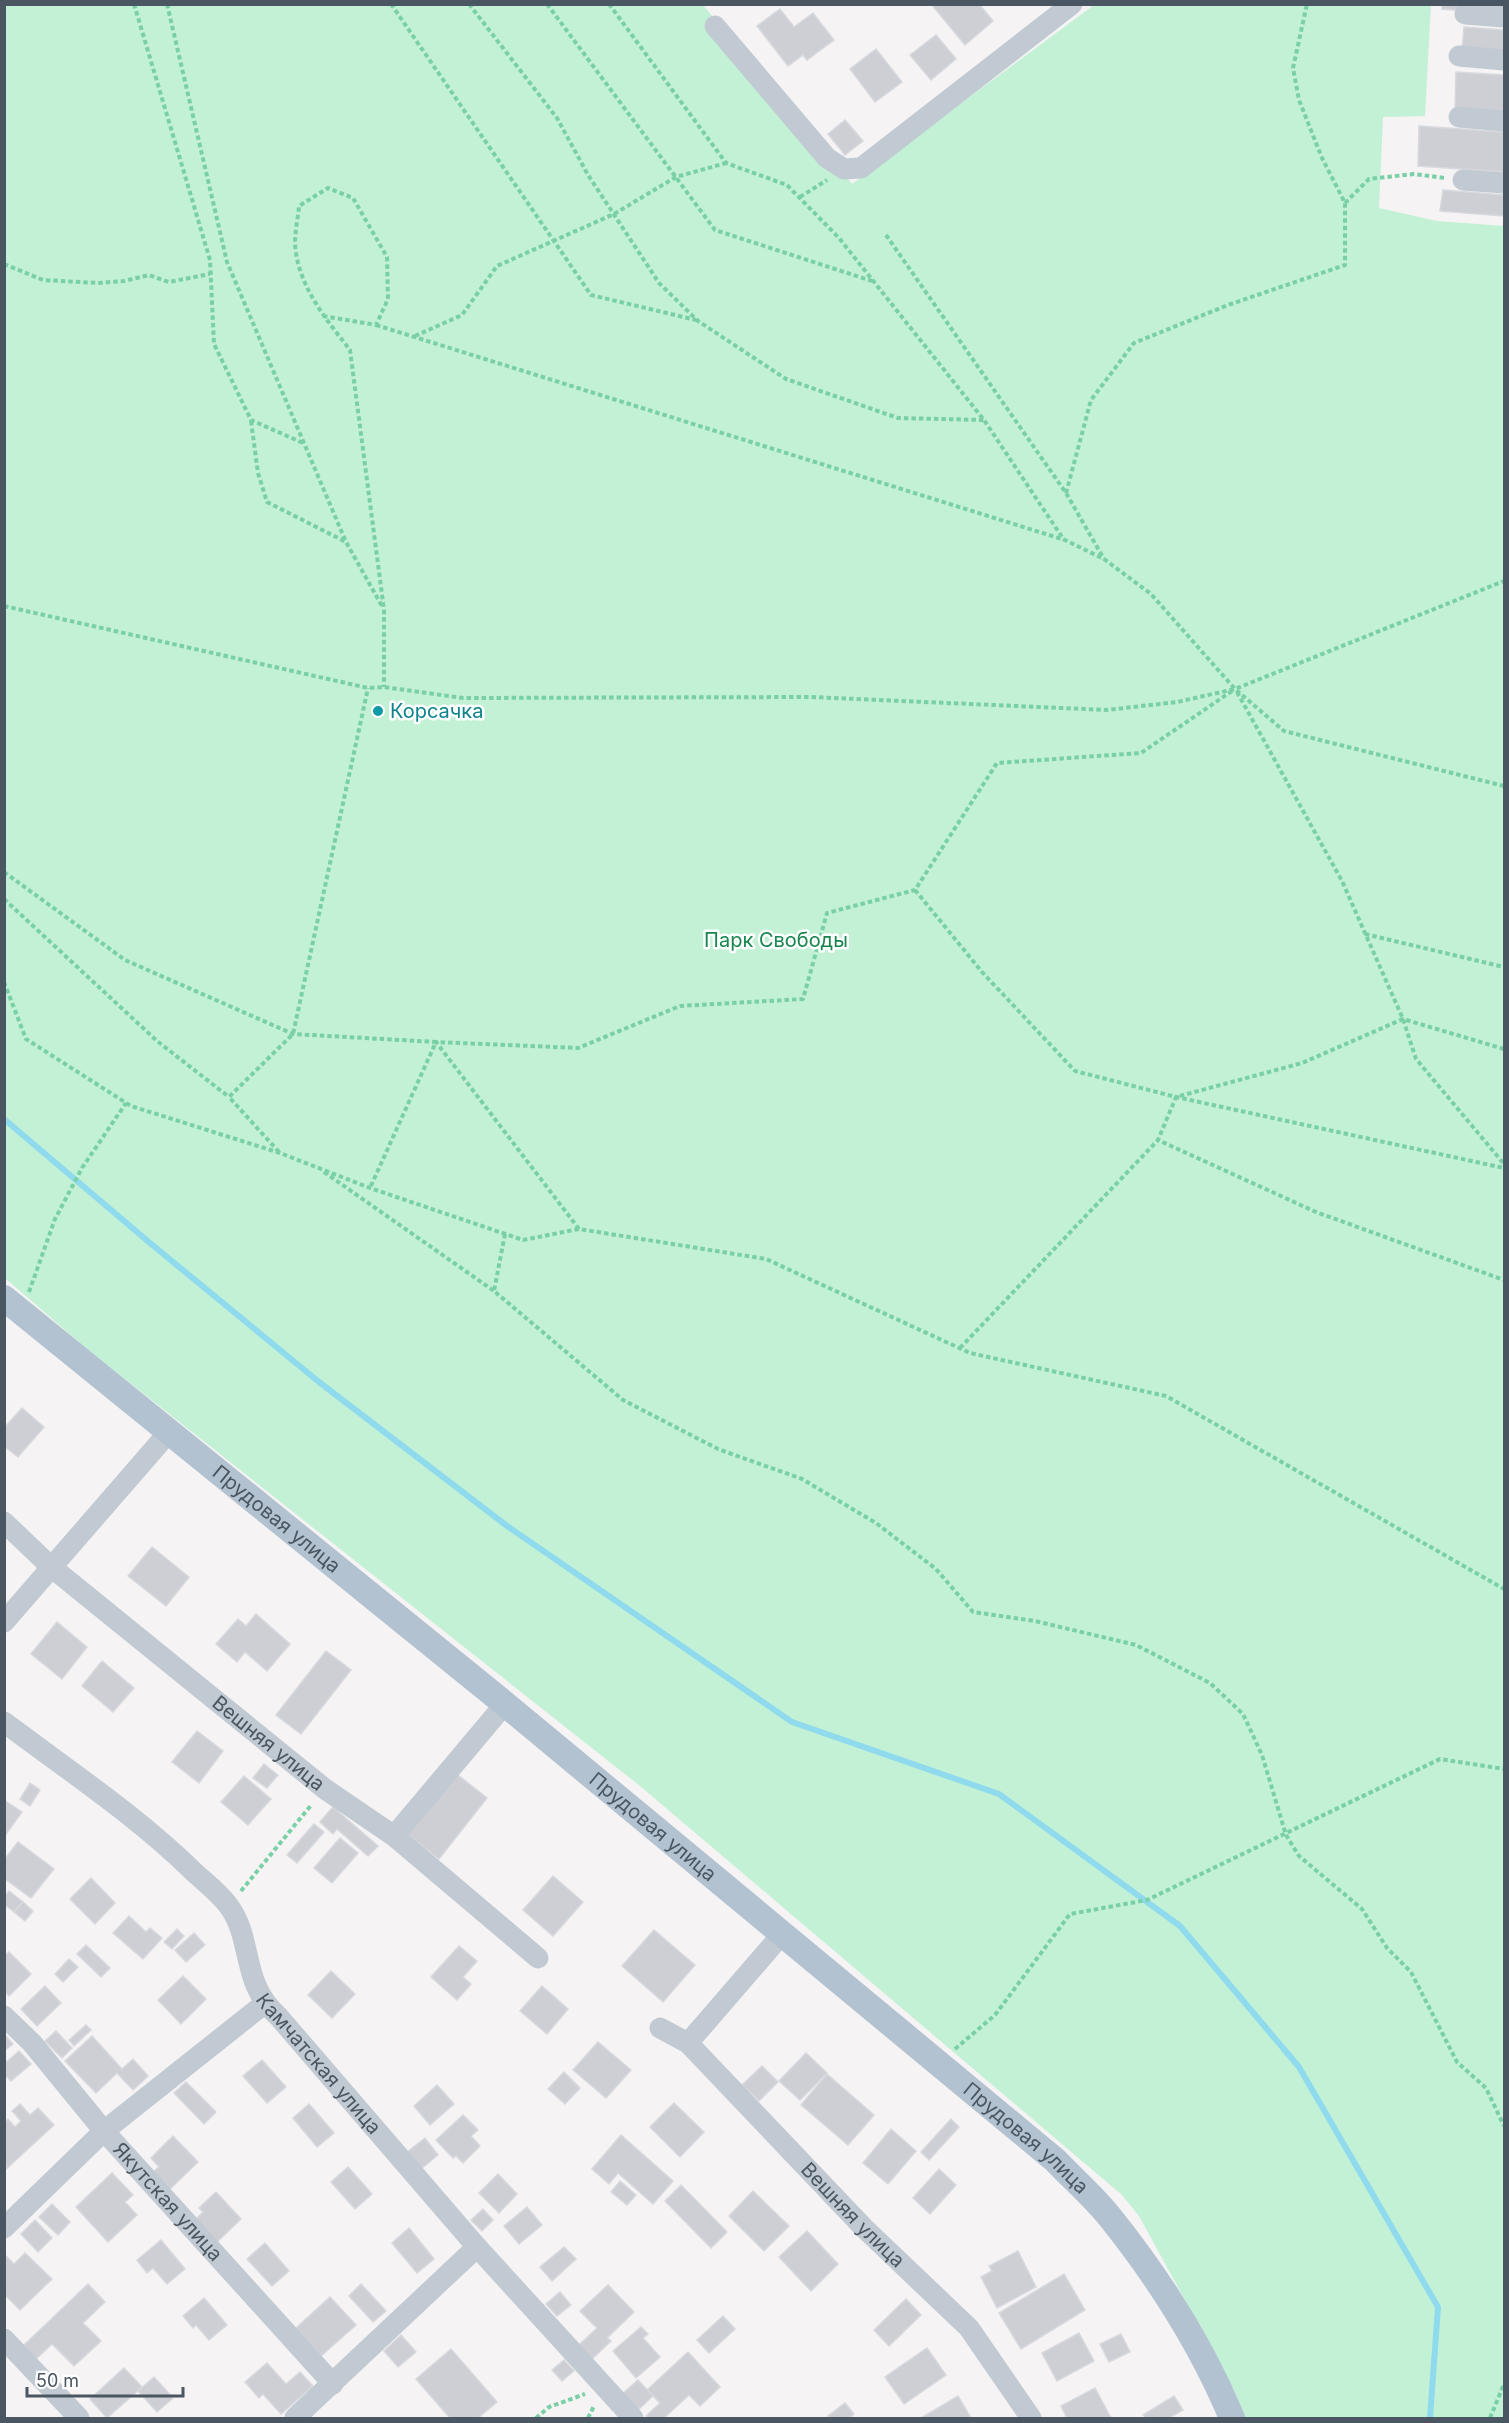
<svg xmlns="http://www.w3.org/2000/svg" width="1509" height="2423" font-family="Inter,sans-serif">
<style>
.green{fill:#c3f1d5}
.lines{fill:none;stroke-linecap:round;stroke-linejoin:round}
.stream{stroke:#90daee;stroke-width:6}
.building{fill:#cdcfd5;stroke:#d7d9de;stroke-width:1.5}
.path{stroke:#7ad0a6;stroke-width:4;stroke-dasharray:4.5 3;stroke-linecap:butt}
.minor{stroke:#c1cad2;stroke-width:21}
.major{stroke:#b3c2d1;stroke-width:26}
.culture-dot{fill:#0f9aa8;stroke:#fff;stroke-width:2}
.labels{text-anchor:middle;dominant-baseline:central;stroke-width:5;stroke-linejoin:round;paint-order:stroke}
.culture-label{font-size:20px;fill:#0d838f;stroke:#fff;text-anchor:start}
.park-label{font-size:20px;fill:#17864f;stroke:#fff}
.street-label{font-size:20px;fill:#4a5661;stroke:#fff}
</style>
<rect width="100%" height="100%" fill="#f5f3f3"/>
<!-- green -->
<path class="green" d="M 5,5 L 703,5 L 852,184 L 1094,5 L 1431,5 L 1425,116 L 1383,117 L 1379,208 L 1437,221 L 1504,226 L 1504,2418 L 1245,2418 L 1234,2390 L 1139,2216 L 1122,2195 L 640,1786 L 87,1349 L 5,1278 Z"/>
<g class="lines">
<!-- stream -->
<path class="stream" d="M 4,1119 L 150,1243 L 319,1382 L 507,1526 L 792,1722 L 999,1794 L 1180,1926 L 1299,2067 L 1438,2307 L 1430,2418"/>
</g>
<!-- building -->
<g class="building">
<path d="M 979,4 L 993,21 L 965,45 L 932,5 Z"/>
<path d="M 1442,4 L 1504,4 L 1504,14 L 1442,9 Z"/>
<path d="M 780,9 L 794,27 L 813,13 L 834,40 L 807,60 L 803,55 L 788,66 L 757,26 Z"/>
<path d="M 1464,27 L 1504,30 L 1504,53 L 1462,50 Z"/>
<path d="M 936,35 L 956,59 L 931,80 L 910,55 Z"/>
<path d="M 876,49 L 902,82 L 875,102 L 850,69 Z"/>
<path d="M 1456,72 L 1504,75 L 1504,111 L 1455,107 Z"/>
<path d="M 845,120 L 863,141 L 845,155 L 828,134 Z"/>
<path d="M 1419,126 L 1504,132 L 1504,172 L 1418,166 Z"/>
<path d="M 1443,190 L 1504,195 L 1504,216 L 1440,211 Z"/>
<path d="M 22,1408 L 44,1427 L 18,1457 L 4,1446 L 4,1428 Z"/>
<path d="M 152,1547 L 189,1577 L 166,1606 L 128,1576 Z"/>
<path d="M 256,1614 L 290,1644 L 267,1671 L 245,1652 L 237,1662 L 216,1644 L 238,1619 L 246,1626 Z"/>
<path d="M 57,1622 L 87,1647 L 62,1679 L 31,1654 Z"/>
<path d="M 326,1651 L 351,1670 L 301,1734 L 276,1715 Z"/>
<path d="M 102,1661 L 134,1688 L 113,1712 L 82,1686 Z"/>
<path d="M 197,1731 L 223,1751 L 199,1783 L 172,1762 Z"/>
<path d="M 264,1764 L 278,1775 L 267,1788 L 253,1778 Z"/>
<path d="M 454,1772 L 487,1798 L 439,1859 L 406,1833 Z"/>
<path d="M 244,1776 L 271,1799 L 248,1825 L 221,1802 Z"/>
<path d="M 30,1783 L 40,1790 L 30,1806 L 20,1799 Z"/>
<path d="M 4,1800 L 22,1812 L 4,1837 Z"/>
<path d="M 333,1807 L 378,1846 L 368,1856 L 337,1829 L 333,1834 L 320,1822 Z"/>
<path d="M 314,1824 L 324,1832 L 297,1863 L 287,1855 Z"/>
<path d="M 340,1838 L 358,1853 L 332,1883 L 314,1868 Z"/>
<path d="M 18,1842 L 54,1869 L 31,1898 L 4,1878 L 4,1860 Z"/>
<path d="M 553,1876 L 583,1902 L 553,1936 L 523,1910 Z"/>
<path d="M 91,1878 L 115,1903 L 95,1924 L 70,1899 Z"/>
<path d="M 9,1891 L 23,1902 L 14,1912 L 4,1904 L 4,1897 Z"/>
<path d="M 23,1902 L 33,1911 L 25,1921 L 14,1912 Z"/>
<path d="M 129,1916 L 146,1932 L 150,1928 L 162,1938 L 143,1959 L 113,1933 Z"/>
<path d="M 177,1929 L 184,1936 L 172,1949 L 164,1942 Z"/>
<path d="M 654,1930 L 695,1965 L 663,2002 L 622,1966 Z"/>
<path d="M 194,1933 L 205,1945 L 186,1962 L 175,1950 Z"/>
<path d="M 86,1945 L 110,1968 L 101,1977 L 77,1954 Z"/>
<path d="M 459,1946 L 477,1961 L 463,1977 L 471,1984 L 457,2000 L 431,1977 Z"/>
<path d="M 9,1952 L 31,1974 L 9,1996 L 4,1991 L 4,1956 Z"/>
<path d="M 69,1959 L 78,1967 L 63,1982 L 55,1974 Z"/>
<path d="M 331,1971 L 355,1994 L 332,2018 L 308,1995 Z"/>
<path d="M 183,1976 L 206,1999 L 181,2024 L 158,2000 Z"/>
<path d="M 45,1986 L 61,2003 L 37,2026 L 21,2009 Z"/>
<path d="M 542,1986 L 568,2009 L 547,2034 L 520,2011 Z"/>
<path d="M 86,2025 L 91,2030 L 74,2046 L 69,2040 Z"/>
<path d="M 56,2031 L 72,2048 L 62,2058 L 45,2041 Z"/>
<path d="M 4,2034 L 13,2044 L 4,2051 Z"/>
<path d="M 92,2036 L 122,2069 L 133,2059 L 148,2076 L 133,2090 L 117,2073 L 96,2093 L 65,2061 Z"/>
<path d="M 598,2042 L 631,2070 L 606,2098 L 573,2070 Z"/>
<path d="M 19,2051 L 31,2064 L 11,2081 L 4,2074 L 4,2064 Z"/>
<path d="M 806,2053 L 827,2073 L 800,2100 L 779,2081 Z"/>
<path d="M 262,2060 L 286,2087 L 267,2103 L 243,2076 Z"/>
<path d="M 762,2066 L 778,2082 L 759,2101 L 742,2085 Z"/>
<path d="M 564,2072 L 580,2088 L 565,2104 L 548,2089 Z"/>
<path d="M 827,2074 L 874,2115 L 848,2145 L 801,2105 Z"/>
<path d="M 186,2082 L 216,2112 L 204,2124 L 174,2093 Z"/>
<path d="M 437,2085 L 454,2104 L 430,2125 L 414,2106 Z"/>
<path d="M 674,2103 L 704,2132 L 680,2157 L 650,2127 Z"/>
<path d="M 20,2104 L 30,2115 L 38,2108 L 54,2125 L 6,2169 L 4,2123 L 8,2119 L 15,2127 L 21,2121 L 12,2111 Z"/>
<path d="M 309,2104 L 334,2133 L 317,2147 L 293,2118 Z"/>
<path d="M 463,2115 L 478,2130 L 471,2136 L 480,2146 L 463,2163 L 456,2156 L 453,2158 L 436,2140 Z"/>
<path d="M 951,2119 L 959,2127 L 929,2160 L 921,2152 Z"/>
<path d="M 891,2129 L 916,2151 L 888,2184 L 863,2163 Z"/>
<path d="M 621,2135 L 673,2181 L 653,2204 L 618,2173 L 609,2184 L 592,2169 Z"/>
<path d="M 173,2136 L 198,2162 L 170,2189 L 153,2172 L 159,2167 L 151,2158 Z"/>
<path d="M 425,2138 L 438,2155 L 421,2169 L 407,2152 Z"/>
<path d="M 348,2167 L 372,2194 L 355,2209 L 331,2182 Z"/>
<path d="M 939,2169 L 956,2185 L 930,2214 L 913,2198 Z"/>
<path d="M 112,2173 L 133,2195 L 125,2202 L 137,2215 L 108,2242 L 76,2207 Z"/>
<path d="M 498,2174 L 517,2194 L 499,2213 L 479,2193 Z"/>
<path d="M 620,2181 L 636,2195 L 627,2205 L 611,2192 Z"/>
<path d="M 681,2185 L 727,2232 L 711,2248 L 665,2201 Z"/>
<path d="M 753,2191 L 789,2226 L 764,2251 L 729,2216 Z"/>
<path d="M 216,2192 L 241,2219 L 216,2243 L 195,2220 L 203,2212 L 199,2208 Z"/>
<path d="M 52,2204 L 70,2222 L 58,2235 L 39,2217 Z"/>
<path d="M 527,2207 L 542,2225 L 519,2244 L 504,2226 Z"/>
<path d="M 483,2209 L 493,2220 L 482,2231 L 471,2220 Z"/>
<path d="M 35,2220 L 52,2238 L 38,2252 L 21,2234 Z"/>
<path d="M 409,2228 L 434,2259 L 417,2273 L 392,2243 Z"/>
<path d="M 807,2231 L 838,2264 L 811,2291 L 779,2257 Z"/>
<path d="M 161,2240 L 185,2269 L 167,2284 L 153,2268 L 147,2273 L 137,2260 Z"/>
<path d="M 265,2243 L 289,2271 L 272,2286 L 247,2259 Z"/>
<path d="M 564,2247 L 576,2259 L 552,2281 L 540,2267 Z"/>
<path d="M 1018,2251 L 1036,2287 L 997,2308 L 981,2277 L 992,2271 L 989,2266 Z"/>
<path d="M 25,2253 L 52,2279 L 20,2310 L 4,2294 L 4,2254 L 14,2264 Z"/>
<path d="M 1064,2274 L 1085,2310 L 1021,2349 L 999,2313 Z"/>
<path d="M 88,2284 L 105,2302 L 83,2323 L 101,2341 L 74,2366 L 52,2344 L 36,2359 L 23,2346 Z"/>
<path d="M 361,2284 L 386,2311 L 373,2322 L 349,2296 Z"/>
<path d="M 608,2285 L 634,2312 L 607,2338 L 611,2341 L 592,2359 L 579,2345 L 597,2328 L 580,2311 Z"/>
<path d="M 560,2292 L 571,2305 L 557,2316 L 546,2304 Z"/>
<path d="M 330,2297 L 356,2325 L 321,2356 L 296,2328 Z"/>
<path d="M 204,2298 L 227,2325 L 209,2340 L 196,2325 L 193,2328 L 183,2316 Z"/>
<path d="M 906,2299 L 921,2315 L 889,2346 L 874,2330 Z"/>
<path d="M 723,2316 L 735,2329 L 709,2353 L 697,2340 Z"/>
<path d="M 641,2327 L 648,2334 L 643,2338 L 660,2357 L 636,2378 L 613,2351 Z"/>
<path d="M 1079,2333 L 1094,2361 L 1057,2381 L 1042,2353 Z"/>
<path d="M 1121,2334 L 1130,2352 L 1109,2362 L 1100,2344 Z"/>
<path d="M 401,2335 L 416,2352 L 398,2367 L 384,2351 Z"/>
<path d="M 927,2348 L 946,2375 L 904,2404 L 885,2377 Z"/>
<path d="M 451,2349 L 497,2402 L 478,2418 L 450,2418 L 416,2379 Z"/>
<path d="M 688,2352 L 720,2387 L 700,2406 L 689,2395 L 664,2418 L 648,2418 L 646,2416 L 660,2403 L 647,2390 Z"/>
<path d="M 564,2360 L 574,2371 L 562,2381 L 552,2370 Z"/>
<path d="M 267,2363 L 286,2384 L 300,2372 L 313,2386 L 281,2414 L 263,2394 L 259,2398 L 245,2382 Z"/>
<path d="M 124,2368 L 142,2387 L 107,2418 L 90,2399 Z"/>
<path d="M 154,2377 L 173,2398 L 157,2412 L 138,2391 Z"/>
<path d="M 638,2380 L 653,2396 L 637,2411 L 621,2395 Z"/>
<path d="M 1095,2388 L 1111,2418 L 1067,2418 L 1061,2406 Z"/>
<path d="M 958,2396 L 971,2418 L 921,2418 Z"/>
<path d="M 1174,2396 L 1183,2410 L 1169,2418 L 1146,2418 L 1143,2415 Z"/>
<path d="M 845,2403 L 854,2414 L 849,2418 L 831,2418 L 828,2416 Z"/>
</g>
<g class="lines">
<!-- path -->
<g class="path">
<path d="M 134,4 L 210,260 L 214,344 L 251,420 L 303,443"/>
<path d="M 167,4 L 227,262 L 346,542 L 383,608"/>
<path d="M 391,4 L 591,295 L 696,320"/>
<path d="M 469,4 L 557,118 L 588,175 L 659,283 L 698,321 L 786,379 L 898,418 L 984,420"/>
<path d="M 547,4 L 715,230 L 872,281"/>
<path d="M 609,4 L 726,163 L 787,185 L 839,238 L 984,420 L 1064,540"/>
<path d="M 800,197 L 827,180"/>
<path d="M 1345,203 L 1369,179 L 1414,174 L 1445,178"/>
<path d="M 886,235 L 1066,493 L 1104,559"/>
<path d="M 4,264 L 43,280 L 98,283 L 124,281 L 149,275 L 169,282 L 210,274"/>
<path d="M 323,316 L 376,325 L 388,299 L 387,257 L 353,198 L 328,188 L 299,206 C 298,218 295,231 295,243 C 297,285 326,319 350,350 L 384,610 L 384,687"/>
<path d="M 376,325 L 1065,540 L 1104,559 L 1151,594 L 1235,689 L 1284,731 L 1504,786"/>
<path d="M 415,336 L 462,315 L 497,266 L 614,214 L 676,177 L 726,163"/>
<path d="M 251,421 L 258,473 L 267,502 L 346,542"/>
<path d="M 1066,493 L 1091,400 L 1134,343 L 1228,305 L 1345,265 L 1345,203 L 1322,158 L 1299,100 L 1293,68 L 1307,4"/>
<path d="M 4,606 L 368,688 L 384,687 L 463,698 L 811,697 L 1107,710 L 1177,702 L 1235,689 L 1504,581"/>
<path d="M 1237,692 L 1342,881 L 1403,1019 L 1416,1059 L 1504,1164"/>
<path d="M 4,872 L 125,960 L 293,1034 L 436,1042 L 370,1188"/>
<path d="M 915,890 L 982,972 L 1075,1071 L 1176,1097 L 1504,1168"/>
<path d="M 4,899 L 157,1041 L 229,1097"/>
<path d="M 1365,934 L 1504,967"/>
<path d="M 4,982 L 26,1039 L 131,1106 L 280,1153 L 370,1188 L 523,1240 L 579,1229 L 766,1259 L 970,1353 L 1166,1396 L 1504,1589"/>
<path d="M 1504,1049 L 1403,1019 L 1302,1063 L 1176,1097 L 1158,1140 L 1316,1212 L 1504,1280"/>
<path d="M 279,1152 L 229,1097 L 293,1034 L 368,688"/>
<path d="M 324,1172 L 494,1291"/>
<path d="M 579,1229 L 436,1042 L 578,1048 L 680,1006 L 803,999 L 827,913 L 915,890 L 997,763 L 1141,753 L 1232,691"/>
<path d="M 505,1234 L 494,1291 L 623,1400 L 718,1449 L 802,1479 L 876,1523 L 936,1569 L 973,1612 L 1035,1621 L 1136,1645 L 1210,1683 L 1243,1714 L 1262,1755 L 1286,1835 L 1299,1856 L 1362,1909 L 1387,1948 L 1411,1972 L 1457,2062 L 1486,2088 L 1504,2126"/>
<path d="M 29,1292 L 55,1219 L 82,1168 L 126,1103"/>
<path d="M 960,1348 L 1158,1140"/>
<path d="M 241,1891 L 312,1804"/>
<path d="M 955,2049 L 995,2015 L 1070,1914 L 1147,1900 L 1440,1759 L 1504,1769"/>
<path d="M 536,2418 L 549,2407 L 585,2394"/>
<path d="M 588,2418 L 594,2406"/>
<path d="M 1490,2418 L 1504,2384"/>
</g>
<!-- minor -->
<g class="minor">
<path d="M 1465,14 L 1504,17"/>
<path d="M 715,26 L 827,158 L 844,169 L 861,168 L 1072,4"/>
<path d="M 1459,56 L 1504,60"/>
<path d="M 1459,117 L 1504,121"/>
<path d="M 1463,180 L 1504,183"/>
<path id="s1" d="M 4,1522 L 50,1566 L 325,1789 L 394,1836 L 538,1958"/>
<path d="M 4,1622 L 169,1432"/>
<path id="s2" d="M 4,1722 C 69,1771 137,1816 195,1873 C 206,1883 219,1893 228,1905 C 254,1939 240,1983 278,2016 L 477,2247 L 633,2418"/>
<path d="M 394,1836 L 505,1704"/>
<path id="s3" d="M 4,2016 L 32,2043 L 104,2131 L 333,2384"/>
<path id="s4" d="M 660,2028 L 688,2043 L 864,2228 L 969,2328 L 1031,2418"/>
<path d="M 688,2043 L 783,1933"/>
<path d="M 4,2228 L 104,2131 L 264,2004"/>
<path d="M 4,2339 L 79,2418"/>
<path d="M 295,2418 L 477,2247"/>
</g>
<!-- major -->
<path class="major" id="s5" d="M 4,1298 L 505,1704 L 1055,2160 C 1073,2179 1093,2196 1109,2216 C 1158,2277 1202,2346 1232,2418"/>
</g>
<!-- markers -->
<circle class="culture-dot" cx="378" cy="711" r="6"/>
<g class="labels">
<!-- culture labels -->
<g class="culture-label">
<text x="390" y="711">Корсачка</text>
</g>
<!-- park labels -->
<g class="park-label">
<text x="776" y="940">Парк Свободы</text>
</g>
<!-- street labels -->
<g class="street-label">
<text stroke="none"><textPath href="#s5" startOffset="351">Прудовая улица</textPath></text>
<text stroke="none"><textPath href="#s1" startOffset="345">Вешняя улица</textPath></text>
<text stroke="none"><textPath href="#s5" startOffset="837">Прудовая улица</textPath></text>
<text stroke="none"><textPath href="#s2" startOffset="476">Камчатская улица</textPath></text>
<text stroke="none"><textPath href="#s5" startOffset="1323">Прудовая улица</textPath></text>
<text stroke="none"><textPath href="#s3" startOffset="248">Якутская улица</textPath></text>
<text stroke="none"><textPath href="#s4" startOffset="270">Вешняя улица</textPath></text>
</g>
</g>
<!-- border -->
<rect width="1509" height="2423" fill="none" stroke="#4a5661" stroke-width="12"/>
<!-- scale -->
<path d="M27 2387v9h156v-9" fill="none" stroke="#4a5661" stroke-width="3"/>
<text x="36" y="2387" font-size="18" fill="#4a5661" stroke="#ffffff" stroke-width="4.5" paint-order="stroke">50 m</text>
</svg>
